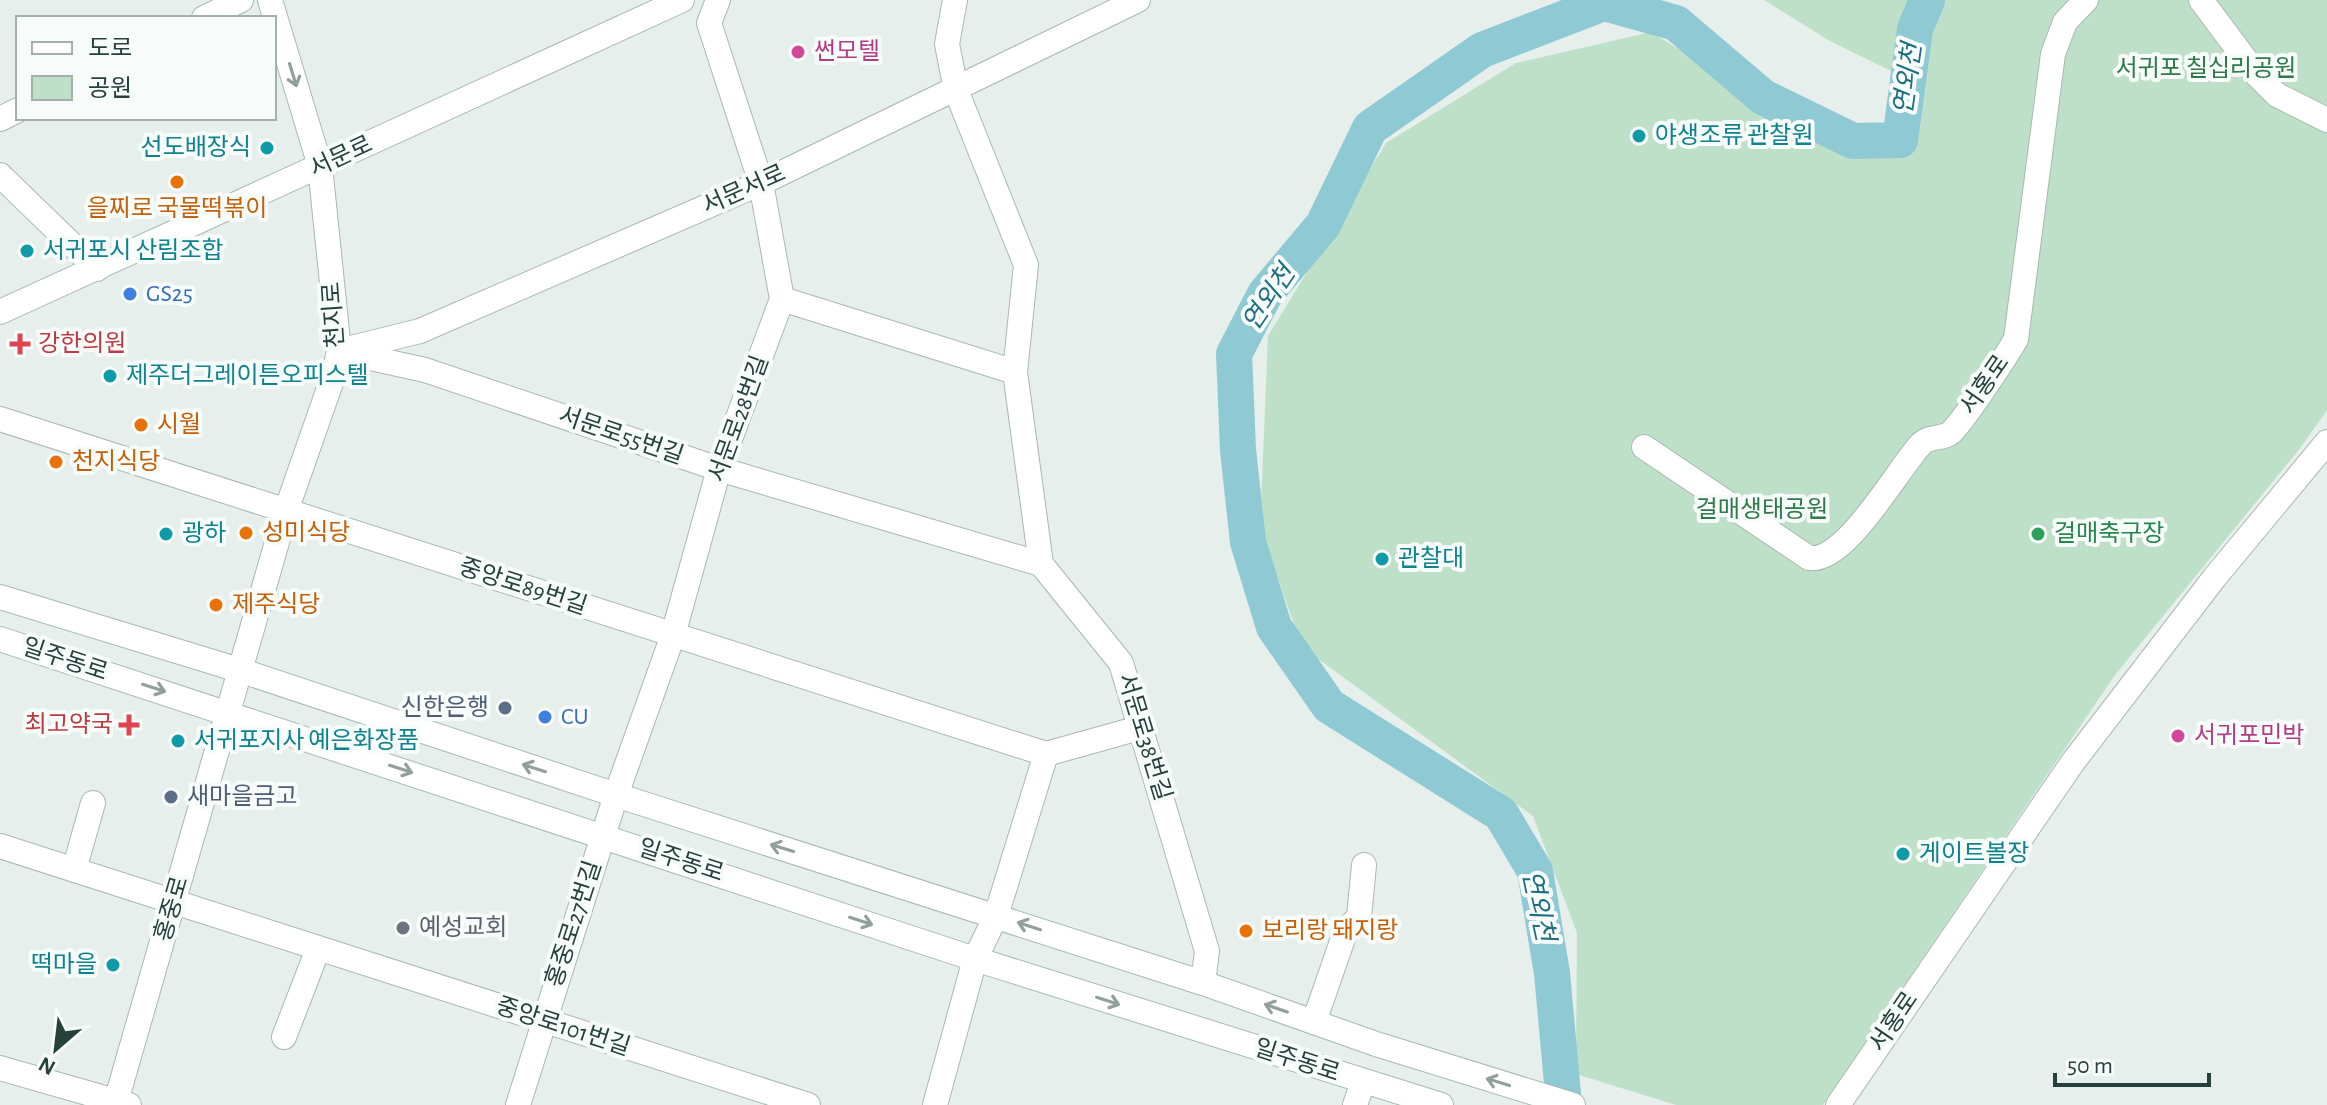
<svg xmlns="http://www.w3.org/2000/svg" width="2327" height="1105" font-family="'Alegreya Sans','Noto Sans KR',sans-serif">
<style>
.green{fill:#bfe0c8}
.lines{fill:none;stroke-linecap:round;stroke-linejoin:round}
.river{stroke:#8ec9d4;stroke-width:36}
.minor-casing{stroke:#a8b8b2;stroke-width:26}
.tertiary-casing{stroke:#a8b8b2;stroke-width:26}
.secondary-casing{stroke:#a4bbb3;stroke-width:26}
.minor{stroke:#fff;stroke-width:24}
.tertiary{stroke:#fff;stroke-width:24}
.secondary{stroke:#fff;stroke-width:24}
.oneway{stroke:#92a09c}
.hotel-dot{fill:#d1479c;stroke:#f7fbf9;stroke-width:3}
.culture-dot{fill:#0f9aa8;stroke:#f7fbf9;stroke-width:3}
.food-dot{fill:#e8710a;stroke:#f7fbf9;stroke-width:3}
.shop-dot{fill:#3f7fe0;stroke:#f7fbf9;stroke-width:3}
.health-dot{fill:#e0444e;stroke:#f7fbf9;stroke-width:3}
.leisure-dot{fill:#2e9e5b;stroke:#f7fbf9;stroke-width:3}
.service-dot{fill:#5c6f8a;stroke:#f7fbf9;stroke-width:3}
.worship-dot{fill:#6b7280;stroke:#f7fbf9;stroke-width:3}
.labels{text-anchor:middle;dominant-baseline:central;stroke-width:8;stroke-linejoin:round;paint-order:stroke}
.hotel-label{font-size:24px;fill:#b23c85;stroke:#f7fbf9;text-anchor:start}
.park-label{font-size:24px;fill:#2d7a4b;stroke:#f7fbf9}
.culture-label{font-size:24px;fill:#0d838f;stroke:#f7fbf9;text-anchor:start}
.street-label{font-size:24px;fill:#24423a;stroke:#f7fbf9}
.food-label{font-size:24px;fill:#c56008;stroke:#f7fbf9;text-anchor:start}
.shop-label{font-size:24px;fill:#366cbe;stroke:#f7fbf9;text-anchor:start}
.health-label{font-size:24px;fill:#be3a42;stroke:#f7fbf9;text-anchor:start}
.leisure-label{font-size:24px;fill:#27864d;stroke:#f7fbf9;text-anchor:start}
.service-label{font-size:24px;fill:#4e5e75;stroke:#f7fbf9;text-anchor:end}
.worship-label{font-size:24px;fill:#5b616d;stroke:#f7fbf9;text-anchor:start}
.water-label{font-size:26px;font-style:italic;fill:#1c6f80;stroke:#f7fbf9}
</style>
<rect width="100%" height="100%" fill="#e6efeb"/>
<!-- green -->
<path class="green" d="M 1764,0 L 2327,0 L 2327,410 L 2301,447 L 2115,675 L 1823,1105 L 1676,1105 L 1576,1074 L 1577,933 L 1533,816 L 1302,647 L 1260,528 L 1268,336 L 1386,143 L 1516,63 L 1651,32 L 1805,128 L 1904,151 L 1926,88 L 1830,41 Z"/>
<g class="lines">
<!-- river -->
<path class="river" d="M 1564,1105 L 1552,973 L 1535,871 L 1501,814 L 1329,706 L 1274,627 L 1248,542 L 1238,450 L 1234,354 L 1265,294 L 1323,225 L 1370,128 L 1482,50 L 1604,3 L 1676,23 L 1763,97 L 1853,141 L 1900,140 L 1915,29 L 1927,0"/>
<defs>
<g id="minor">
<path d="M 955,0 L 947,44 L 956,90 L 1026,265 L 1015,372 L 1041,564 L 1121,663 L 1207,951 L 1203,983"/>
<path d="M 2201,0 L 2257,75 L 2277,95 L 2327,120"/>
<path d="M 204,18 L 241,0"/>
<path d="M 0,119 L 18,110"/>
<path d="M 0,175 L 97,269"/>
<path d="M 782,299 L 1015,372"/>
<path d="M 339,351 L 420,331 L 761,183 L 1138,0"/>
<path d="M 343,352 L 425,370 L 719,469 L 1041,564"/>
<path d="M 0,419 L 1046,754 L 996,916 L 975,959 L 935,1105"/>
<path d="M 1644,447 L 1809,558 C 1845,564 1897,470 1921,444 C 1929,436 1940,439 1949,434 C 1960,427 2008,353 2016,339 L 2053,54 L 2065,22 L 2086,0"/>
<path d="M 228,712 L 286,511 L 334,374 L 339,351 L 320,166 L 270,0"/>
<path d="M 1046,754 L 1139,728"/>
<path d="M 0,846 L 808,1105"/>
<path d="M 74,870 L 93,803"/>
<path d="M 1314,1022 L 1346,930 L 1359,917 L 1364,865"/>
<path d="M 284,1037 L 318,949"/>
<path d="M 0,1068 L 129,1105"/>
<path d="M 518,1105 L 616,795 L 673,635 L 719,469 L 782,299 L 761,183 L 709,23 L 718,0"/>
<path d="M 1355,1105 L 1363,1082"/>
</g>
<g id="tertiary">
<path d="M 0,312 L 682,0"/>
<path d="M 115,1105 L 228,712"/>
<path d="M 1838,1105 L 2073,762 L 2215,577 L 2327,442"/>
</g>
<g id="secondary">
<path d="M 0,597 L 239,670 L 616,795 L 1203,983 L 1376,1044 L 1573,1105"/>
<path d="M 0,639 L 975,959 L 1441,1105"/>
</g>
</defs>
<!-- minor casing -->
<use href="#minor" class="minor-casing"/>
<!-- tertiary casing -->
<use href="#tertiary" class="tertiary-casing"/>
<!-- secondary casing -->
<use href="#secondary" class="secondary-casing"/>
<!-- minor -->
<use href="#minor" class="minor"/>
<!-- tertiary -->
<use href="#tertiary" class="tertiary"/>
<!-- secondary -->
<use href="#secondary" class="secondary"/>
</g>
<!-- one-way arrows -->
<defs><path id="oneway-shaft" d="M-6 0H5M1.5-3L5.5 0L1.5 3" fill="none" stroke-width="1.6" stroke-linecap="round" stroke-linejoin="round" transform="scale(2)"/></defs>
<g class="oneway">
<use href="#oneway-shaft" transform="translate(293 75) rotate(73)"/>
<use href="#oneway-shaft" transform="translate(154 688) rotate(18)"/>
<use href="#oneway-shaft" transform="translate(534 768) rotate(-162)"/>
<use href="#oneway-shaft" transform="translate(401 769) rotate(18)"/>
<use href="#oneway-shaft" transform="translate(782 848) rotate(-163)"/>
<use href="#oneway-shaft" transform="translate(861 921) rotate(18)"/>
<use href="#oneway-shaft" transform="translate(1029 926) rotate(-162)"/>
<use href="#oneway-shaft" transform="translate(1108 1001) rotate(18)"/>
<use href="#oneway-shaft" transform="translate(1276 1008) rotate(-161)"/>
<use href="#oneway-shaft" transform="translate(1498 1082) rotate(-163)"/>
</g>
<!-- markers -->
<g class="hotel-dot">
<circle cx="798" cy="52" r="8"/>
<circle cx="2178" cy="736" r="8"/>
</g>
<g class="culture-dot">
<circle cx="1639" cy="136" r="8"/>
<circle cx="267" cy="148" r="8"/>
<circle cx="27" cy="251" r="8"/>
<circle cx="110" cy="376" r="8"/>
<circle cx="166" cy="534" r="8"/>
<circle cx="1382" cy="559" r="8"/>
<circle cx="178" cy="741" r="8"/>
<circle cx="1903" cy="854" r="8"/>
<circle cx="113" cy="965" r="8"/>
</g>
<g class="food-dot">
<circle cx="177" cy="182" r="8"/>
<circle cx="141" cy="425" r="8"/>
<circle cx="56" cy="462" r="8"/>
<circle cx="246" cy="533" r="8"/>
<circle cx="216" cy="605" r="8"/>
<circle cx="1246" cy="931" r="8"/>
</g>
<g class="shop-dot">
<circle cx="130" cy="294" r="8"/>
<circle cx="545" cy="717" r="8"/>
</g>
<g class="health-dot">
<path d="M16 332h8v8h8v8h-8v8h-8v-8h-8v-8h8z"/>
<path d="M125 713h8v8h8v8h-8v8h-8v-8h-8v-8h8z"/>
</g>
<circle class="leisure-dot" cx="2038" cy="534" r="8"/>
<g class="service-dot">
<circle cx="505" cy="708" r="8"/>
<circle cx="171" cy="797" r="8"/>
</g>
<circle class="worship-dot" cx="403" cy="928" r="8"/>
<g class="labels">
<!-- hotel labels -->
<g class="hotel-label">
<text x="814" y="52">썬모텔</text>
<text x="2194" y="736">서귀포민박</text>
</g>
<!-- park labels -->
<g class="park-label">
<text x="2206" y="69">서귀포 칠십리공원</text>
<text x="1762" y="510">걸매생태공원</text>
</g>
<!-- culture labels -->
<g class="culture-label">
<text x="1655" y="136">야생조류 관찰원</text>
<text x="251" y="148" text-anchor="end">선도배장식</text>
<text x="43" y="251">서귀포시 산림조합</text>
<text x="126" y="376">제주더그레이튼오피스텔</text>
<text x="182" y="534">광하</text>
<text x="1398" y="559">관찰대</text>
<text x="194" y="741">서귀포지사 예은화장품</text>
<text x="1919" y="854">게이트볼장</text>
<text x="97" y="965" text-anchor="end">떡마을</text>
</g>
<!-- street labels -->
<g class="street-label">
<text transform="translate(341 157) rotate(-25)">서문로</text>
<text transform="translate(744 190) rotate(-24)">서문서로</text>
<text transform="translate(334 315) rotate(-94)">천지로</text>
<text transform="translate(1985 385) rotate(-55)">서홍로</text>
<text transform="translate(739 419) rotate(-70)">서문로28번길</text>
<text transform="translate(621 436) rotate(19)">서문로55번길</text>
<text transform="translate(523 587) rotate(18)">중앙로89번길</text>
<text transform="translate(65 660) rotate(18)">일주동로</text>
<text transform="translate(1144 737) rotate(73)">서문로38번길</text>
<text transform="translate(681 861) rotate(18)">일주동로</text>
<text transform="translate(172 909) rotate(-74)">홍중로</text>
<text transform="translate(574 924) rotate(-72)">홍중로27번길</text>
<text transform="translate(1894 1022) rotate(-56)">서홍로</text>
<text transform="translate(563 1027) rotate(18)">중앙로101번길</text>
<text transform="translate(1297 1061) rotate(18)">일주동로</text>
</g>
<!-- food labels -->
<g class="food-label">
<text x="177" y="209" text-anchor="middle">을찌로 국물떡볶이</text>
<text x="157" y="425">시월</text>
<text x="72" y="462">천지식당</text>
<text x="262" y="533">성미식당</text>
<text x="232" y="605">제주식당</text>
<text x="1262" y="931">보리랑 돼지랑</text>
</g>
<!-- shop labels -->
<g class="shop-label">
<text x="146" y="294">GS25</text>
<text x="561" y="717">CU</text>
</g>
<!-- health labels -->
<g class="health-label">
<text x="38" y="344">강한의원</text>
<text x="113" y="725" text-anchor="end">최고약국</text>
</g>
<!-- leisure labels -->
<g class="leisure-label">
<text x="2054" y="534">걸매축구장</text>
</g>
<!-- service labels -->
<g class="service-label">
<text x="489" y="708">신한은행</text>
<text x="187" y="797" text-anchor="start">새마을금고</text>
</g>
<!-- worship labels -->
<g class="worship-label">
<text x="419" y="928">예성교회</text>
</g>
<!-- water labels -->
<g class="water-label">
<text transform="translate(1908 79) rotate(-82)">연외천</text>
<text transform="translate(1269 298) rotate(-56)">연외천</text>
<text transform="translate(1538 906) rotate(78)">연외천</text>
</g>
</g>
<!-- legend -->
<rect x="16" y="16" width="260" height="104" fill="#f7fbf9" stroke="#a3b1ad" stroke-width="2"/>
<rect x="32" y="42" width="40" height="12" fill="#ffffff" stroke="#a3b1ad" stroke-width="2"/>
<text x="88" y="56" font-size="24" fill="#24423a">도로</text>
<rect x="32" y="76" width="40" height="24" fill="#bfe0c8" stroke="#a3b1ad" stroke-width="2"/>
<text x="88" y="96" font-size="24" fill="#24423a">공원</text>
<!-- north arrow -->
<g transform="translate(56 1049) rotate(208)" stroke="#f7fbf9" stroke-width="6" paint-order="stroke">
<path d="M0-6L14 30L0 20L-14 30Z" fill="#24423a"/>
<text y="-12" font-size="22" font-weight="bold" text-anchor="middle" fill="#24423a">N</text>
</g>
<!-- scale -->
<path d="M2055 1073v12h154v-12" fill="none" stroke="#24423a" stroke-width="4"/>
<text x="2067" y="1073" font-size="24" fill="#24423a" stroke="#f7fbf9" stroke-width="6" paint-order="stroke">50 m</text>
</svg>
